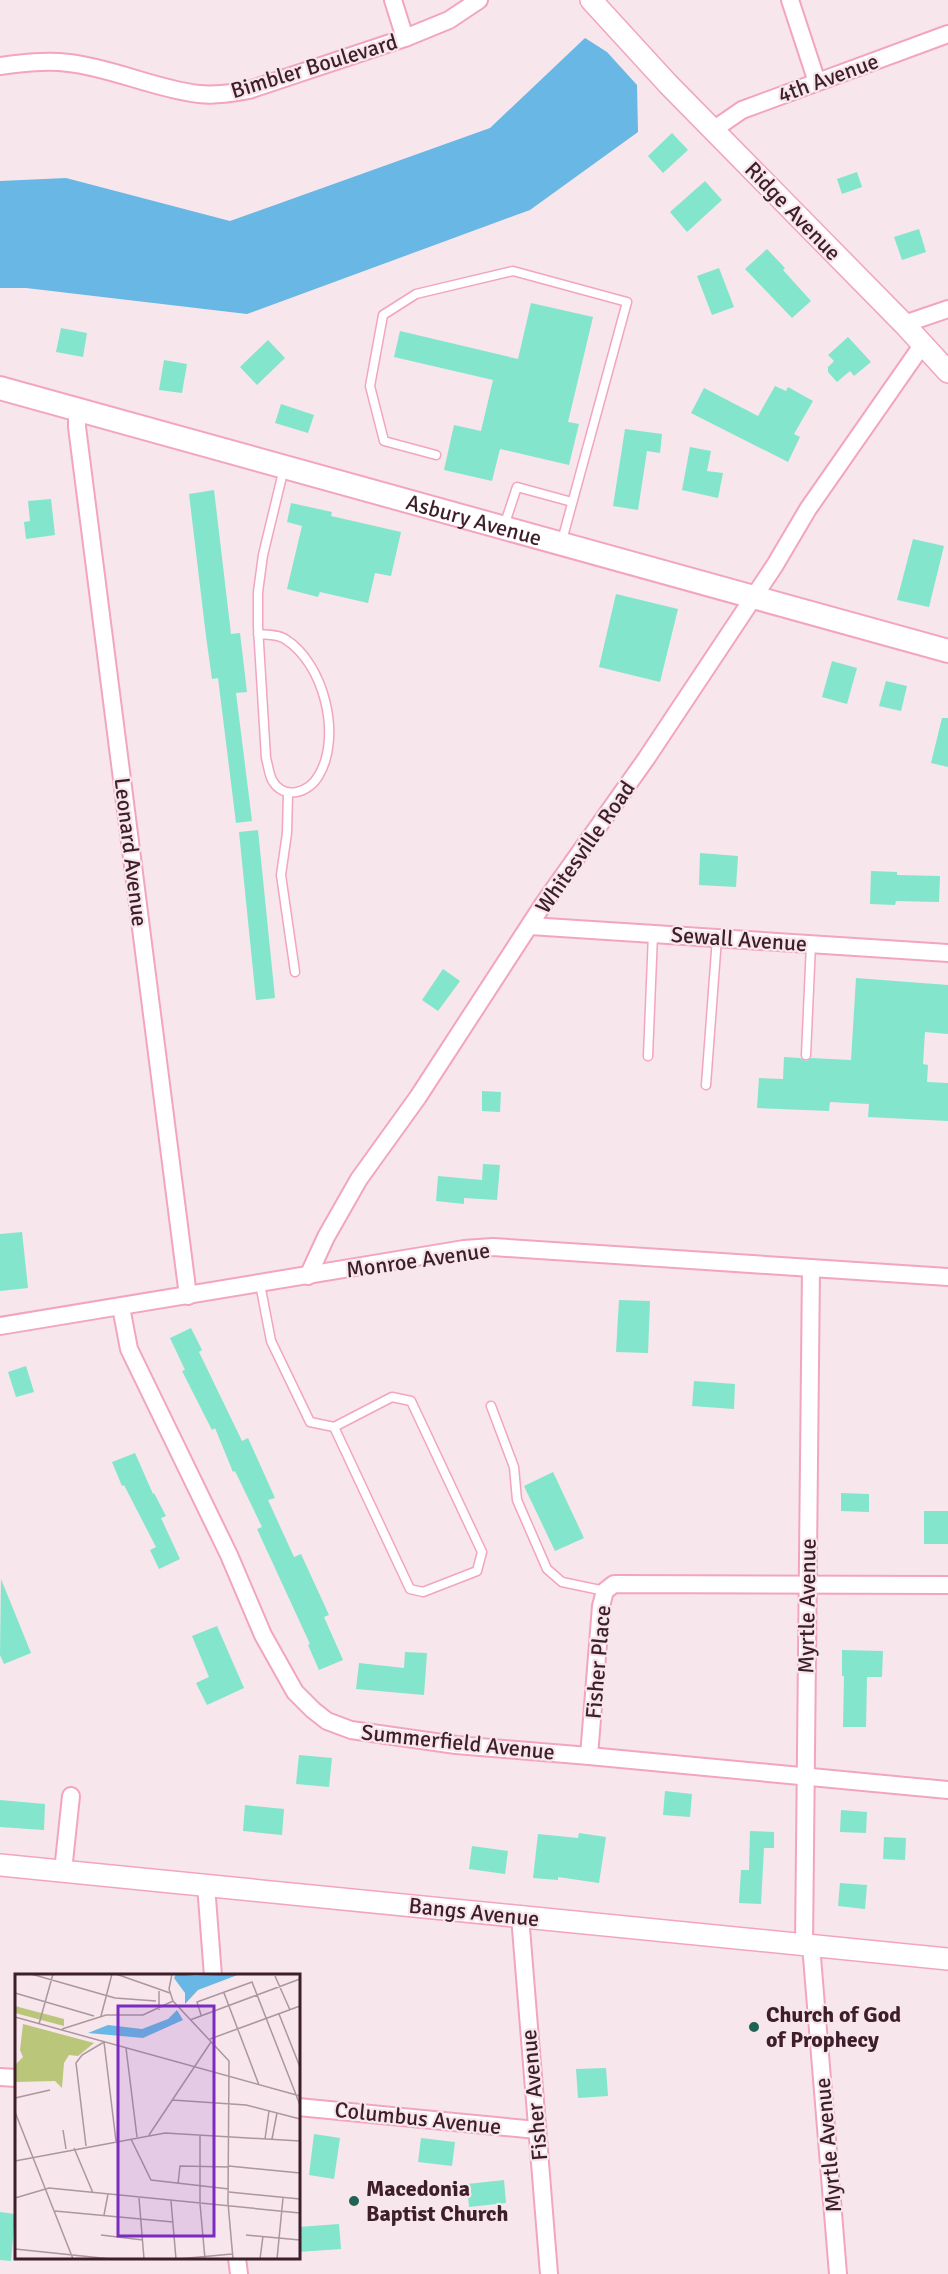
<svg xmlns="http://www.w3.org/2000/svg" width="948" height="2274" font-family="Signika,sans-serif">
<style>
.water{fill:#69b7e4}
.building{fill:#83e5cc}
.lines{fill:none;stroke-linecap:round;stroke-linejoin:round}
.service-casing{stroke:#f3a4c2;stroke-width:11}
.minor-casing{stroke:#f3a4c2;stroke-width:20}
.tertiary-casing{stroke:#f3a4c2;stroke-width:24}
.secondary-casing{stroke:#f3a4c2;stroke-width:26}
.service{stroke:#fff;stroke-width:8}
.minor{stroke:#fff;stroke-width:16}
.tertiary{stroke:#fff;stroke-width:21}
.secondary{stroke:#fff;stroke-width:22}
.poi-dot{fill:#1e6354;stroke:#f7e6eb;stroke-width:2}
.labels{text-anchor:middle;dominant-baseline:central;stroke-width:4.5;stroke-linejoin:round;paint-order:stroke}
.street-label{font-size:22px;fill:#3d1e2a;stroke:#f7e6eb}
.poi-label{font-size:22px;font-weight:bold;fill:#3d1e2a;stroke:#f7e6eb;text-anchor:start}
.inset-road{fill:none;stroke:#ad969e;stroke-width:1.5}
.view{fill:#7b2cbf;fill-opacity:0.15;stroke:#7b2cbf;stroke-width:3}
.inset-edge{fill:none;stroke:#3d1e2a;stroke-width:3}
</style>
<rect width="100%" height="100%" fill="#f7e6eb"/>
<!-- water -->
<path class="water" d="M 585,38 L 607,52 L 637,85 L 638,132 L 530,210 L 247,314 L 26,288 L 0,288 L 0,181 L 66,178 L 230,221 L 490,128 Z"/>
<!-- building -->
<g class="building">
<path d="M 672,133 L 688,150 L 663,173 L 648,156 Z"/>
<path d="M 857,172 L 862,187 L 842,194 L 837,179 Z"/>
<path d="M 705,181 L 722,200 L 687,232 L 670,212 Z"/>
<path d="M 919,229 L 926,252 L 902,260 L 894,237 Z"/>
<path d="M 767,249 L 785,268 L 783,270 L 811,301 L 792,318 L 745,269 Z"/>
<path d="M 719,268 L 734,307 L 712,315 L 697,276 Z"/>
<path d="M 531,303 L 593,317 L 568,422 L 579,424 L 569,465 L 500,449 L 492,481 L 444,470 L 454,425 L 481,431 L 493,380 L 394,357 L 400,331 L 518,359 Z"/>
<path d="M 61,328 L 87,333 L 83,357 L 56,352 Z"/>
<path d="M 848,337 L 871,362 L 854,376 L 850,371 L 837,382 L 828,372 L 828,367 L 834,361 L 828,355 Z"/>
<path d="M 268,340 L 285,358 L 257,385 L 240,367 Z"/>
<path d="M 164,360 L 187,364 L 182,393 L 159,390 Z"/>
<path d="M 775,386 L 786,391 L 788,387 L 813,401 L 794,434 L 800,437 L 788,462 L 691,413 L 704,388 L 758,416 Z"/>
<path d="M 281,404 L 314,415 L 308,433 L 275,423 Z"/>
<path d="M 625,429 L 662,434 L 660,453 L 647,451 L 638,510 L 613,506 Z"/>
<path d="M 690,447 L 711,451 L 707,471 L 723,473 L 718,498 L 682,490 Z"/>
<path d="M 214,490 L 231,634 L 240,633 L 247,692 L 236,693 L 252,821 L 236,823 L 218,678 L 212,679 L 206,636 L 189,494 Z"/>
<path d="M 51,499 L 55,535 L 26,539 L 24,522 L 30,521 L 28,501 Z"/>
<path d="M 291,503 L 332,512 L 331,516 L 401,532 L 391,576 L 375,573 L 368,603 L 320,592 L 318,597 L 287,589 L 302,526 L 287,522 Z"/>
<path d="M 913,539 L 944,546 L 929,607 L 897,600 Z"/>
<path d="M 616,594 L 678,609 L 660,682 L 599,667 Z"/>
<path d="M 832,661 L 857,668 L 847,704 L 822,697 Z"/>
<path d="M 886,681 L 907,686 L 901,711 L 879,706 Z"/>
<path d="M 942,718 L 948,718 L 948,767 L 931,763 Z"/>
<path d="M 258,830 L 275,998 L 256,1000 L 239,832 Z"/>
<path d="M 700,853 L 738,856 L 736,887 L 699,885 Z"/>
<path d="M 871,871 L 897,872 L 897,875 L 940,876 L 939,902 L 896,901 L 895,905 L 870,904 Z"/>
<path d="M 443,969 L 460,981 L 438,1011 L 422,1000 Z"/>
<path d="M 856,978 L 948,985 L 948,1034 L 925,1032 L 923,1064 L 928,1065 L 927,1082 L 948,1083 L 948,1121 L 868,1117 L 869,1104 L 830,1102 L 829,1111 L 757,1108 L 759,1078 L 783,1079 L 784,1057 L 800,1058 L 806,1061 L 811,1058 L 851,1060 Z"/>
<path d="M 482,1091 L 501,1092 L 500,1112 L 482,1111 Z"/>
<path d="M 483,1164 L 500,1165 L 497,1200 L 464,1198 L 464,1204 L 436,1201 L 438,1176 L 482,1180 Z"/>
<path d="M 22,1232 L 28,1288 L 0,1291 L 0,1234 Z"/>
<path d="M 619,1300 L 650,1301 L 648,1353 L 616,1352 Z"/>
<path d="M 191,1328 L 202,1350 L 199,1352 L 242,1441 L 248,1438 L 275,1498 L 268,1500 L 294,1557 L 301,1554 L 329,1615 L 324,1617 L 343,1660 L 319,1670 L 308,1645 L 310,1644 L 257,1529 L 262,1527 L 235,1471 L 233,1472 L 215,1428 L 212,1430 L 182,1371 L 185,1370 L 170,1338 Z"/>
<path d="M 26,1366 L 34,1392 L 16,1397 L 8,1372 Z"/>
<path d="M 694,1381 L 735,1384 L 734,1409 L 692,1406 Z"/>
<path d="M 135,1453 L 153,1494 L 154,1493 L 166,1516 L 161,1518 L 180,1559 L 159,1569 L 150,1550 L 156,1547 L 124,1485 L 122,1486 L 112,1462 Z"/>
<path d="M 553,1472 L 584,1538 L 555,1551 L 524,1486 Z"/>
<path d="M 841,1493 L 869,1494 L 869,1512 L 841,1511 Z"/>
<rect x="924" y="1511" width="24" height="33"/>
<path d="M 1,1579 L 31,1653 L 4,1664 L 0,1655 Z"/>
<path d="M 217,1626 L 244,1688 L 207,1705 L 196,1683 L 209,1677 L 192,1636 Z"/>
<path d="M 842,1650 L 883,1651 L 882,1677 L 867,1677 L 866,1727 L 843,1727 L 844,1676 L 842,1676 Z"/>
<path d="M 405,1652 L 427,1653 L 424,1695 L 356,1689 L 359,1663 L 404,1668 Z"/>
<path d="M 299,1755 L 332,1758 L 329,1787 L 296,1784 Z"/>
<path d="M 665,1791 L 692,1794 L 690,1817 L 663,1815 Z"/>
<path d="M 0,1800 L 45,1804 L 44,1830 L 0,1827 Z"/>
<path d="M 245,1805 L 284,1809 L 282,1835 L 243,1831 Z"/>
<path d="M 841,1810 L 867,1812 L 866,1833 L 840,1832 Z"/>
<path d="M 750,1831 L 774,1832 L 774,1848 L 764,1848 L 761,1904 L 739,1903 L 741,1870 L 749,1870 Z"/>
<path d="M 579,1833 L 606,1837 L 599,1883 L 558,1877 L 558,1880 L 533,1878 L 538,1834 L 578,1838 Z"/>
<path d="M 884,1837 L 906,1838 L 905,1860 L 883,1859 Z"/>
<path d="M 472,1846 L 508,1851 L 505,1874 L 469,1869 Z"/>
<path d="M 840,1883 L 867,1885 L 865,1909 L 838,1906 Z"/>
<path d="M 606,2068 L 608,2096 L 578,2098 L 576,2069 Z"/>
<path d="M 314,2134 L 340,2138 L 334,2179 L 309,2175 Z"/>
<path d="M 421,2138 L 455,2142 L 452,2166 L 418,2162 Z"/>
<path d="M 504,2180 L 506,2203 L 469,2207 L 467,2184 Z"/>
<path d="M 0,2212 L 15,2214 L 11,2261 L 0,2260 Z"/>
<path d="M 339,2224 L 341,2249 L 298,2252 L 298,2227 Z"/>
</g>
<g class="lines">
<defs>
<g id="service">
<path d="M 436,455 L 384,441 L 370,386 L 383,315 L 416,294 L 513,271 L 627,302 L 561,544"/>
<path d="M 504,526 L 517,487 L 572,502"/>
<path d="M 258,634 C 267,635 278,634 285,639 C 324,663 342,736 319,775 C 309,793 284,801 272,780 C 269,774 268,765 266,758 L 258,627 L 258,592 L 263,555 L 284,468"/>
<path d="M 288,793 L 287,833 L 281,875 L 295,972"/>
<path d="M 806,1055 L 811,944"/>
<path d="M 648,1056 L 653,934"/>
<path d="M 706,1085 L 717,938"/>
<path d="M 260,1284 L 271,1341 L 310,1422 L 334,1427 L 410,1589 L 423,1592 L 477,1571 L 482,1552 L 411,1401 L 392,1397 L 334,1427"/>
<path d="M 491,1406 L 514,1467 L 517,1500 L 547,1569 L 562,1582 L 605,1591"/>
</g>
<g id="minor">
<path d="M 393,0 L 405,38"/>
<path d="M 790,0 L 817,82"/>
<path d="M 0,66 C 23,63 46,60 69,63 C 113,68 155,89 199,94 C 216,96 233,93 249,90 L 405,38 L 449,20 L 479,0"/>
<path d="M 713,130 L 742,110 L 948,34"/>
<path d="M 904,324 L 948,309"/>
<path d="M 77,409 L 77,427 L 188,1296"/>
<path d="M 530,926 L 948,953"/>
<path d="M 308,1276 L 326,1237 L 359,1179 L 418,1097 L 544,903 L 646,759 L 775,565 L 808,509 L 923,344"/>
<path d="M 121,1307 L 129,1349 L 229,1555 L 263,1635 L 295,1692 L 313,1710 L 327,1721 L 351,1730 L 456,1745 L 589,1756 L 948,1790"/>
<path d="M 0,1326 L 464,1249 L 493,1247 L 948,1277"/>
<path d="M 589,1756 L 601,1606 L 605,1591 L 614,1584 L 948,1585"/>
<path d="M 63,1871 L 71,1796"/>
<path d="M 206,1885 L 213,1976"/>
<path d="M 520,1916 L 549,2274"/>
<path d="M 804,1945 L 811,1268"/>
<path d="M 811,1945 L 838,2274"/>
<path d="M 0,2077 L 16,2078"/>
<path d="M 298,2107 L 537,2130"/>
<path d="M 237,2258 L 239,2274"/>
</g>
<g id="tertiary">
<path d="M 591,0 L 668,84 L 904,324 L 948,372"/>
<path d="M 0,1865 L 948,1959"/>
</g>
<g id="secondary">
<path id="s1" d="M 0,388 L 948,651"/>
</g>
</defs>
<!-- service casing -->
<use href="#service" class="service-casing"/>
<!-- minor casing -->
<use href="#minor" class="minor-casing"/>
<!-- tertiary casing -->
<use href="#tertiary" class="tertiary-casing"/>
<!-- secondary casing -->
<use href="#secondary" class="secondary-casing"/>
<!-- service -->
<use href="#service" class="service"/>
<!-- minor -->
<use href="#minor" class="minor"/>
<!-- tertiary -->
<use href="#tertiary" class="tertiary"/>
<!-- secondary -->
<use href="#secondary" class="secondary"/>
</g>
<!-- markers -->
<g class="poi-dot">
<circle cx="754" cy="2027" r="6"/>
<circle cx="354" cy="2201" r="6"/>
</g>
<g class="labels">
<!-- street labels -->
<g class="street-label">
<text transform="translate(314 66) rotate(-17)">Bimbler Boulevard</text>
<text transform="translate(828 78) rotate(-20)">4th Avenue</text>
<text transform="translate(793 211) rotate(46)">Ridge Avenue</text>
<text stroke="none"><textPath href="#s1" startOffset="492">Asbury Avenue</textPath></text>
<text transform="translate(585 847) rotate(-55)">Whitesville Road</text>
<text transform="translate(131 852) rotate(83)">Leonard Avenue</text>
<text transform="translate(739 939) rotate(4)">Sewall Avenue</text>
<text transform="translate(418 1260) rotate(-8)">Monroe Avenue</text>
<text transform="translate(807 1606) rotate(-89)">Myrtle Avenue</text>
<text transform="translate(598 1662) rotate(-85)">Fisher Place</text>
<text transform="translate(458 1742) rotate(6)">Summerfield Avenue</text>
<text transform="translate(474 1912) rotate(6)">Bangs Avenue</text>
<text transform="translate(534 2095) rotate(-95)">Fisher Avenue</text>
<text transform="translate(418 2118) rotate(6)">Columbus Avenue</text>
<text transform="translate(828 2145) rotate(-95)">Myrtle Avenue</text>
</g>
<!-- poi labels -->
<g class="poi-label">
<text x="766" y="2014">Church of God<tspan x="766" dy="25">of Prophecy</tspan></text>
<text x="366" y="2188">Macedonia<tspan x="366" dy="25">Baptist Church</tspan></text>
</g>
</g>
<!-- overview -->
<g transform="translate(15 1974)">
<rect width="285" height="285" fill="#f7e6eb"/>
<path d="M 0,32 L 49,45 L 49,52 L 0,39 ZM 8,50 L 79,69 L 63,82 L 54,81 L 49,89 L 47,114 L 40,107 L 0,108 L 0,91 L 8,83 L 5,76 Z" fill="#bac679"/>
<path d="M 161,0 L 180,2 L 225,0 L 183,16 L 170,30 L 170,19 L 159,4 ZM 162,36 L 168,46 L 128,64 L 73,59 L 93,51 L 127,55 L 153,45 Z" fill="#69b7e4"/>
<path class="inset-road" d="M 16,0 L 100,24 L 141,27M 101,0 L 155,19M 157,0 L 154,15 L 158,27 L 214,87 L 213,229 L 218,285M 260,2 L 275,36M 144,17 L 144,36M 0,19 L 79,42M 209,19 L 244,111M 264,40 L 285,93M 186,41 L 182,28 L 237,8 L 285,131M 86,42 L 97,0M 0,43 L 285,122M 175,46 L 285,5M 24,50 L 38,0M 47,55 L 91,41 L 128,41 L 158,27M 195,65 L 285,32M 111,74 L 122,163M 0,124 L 35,116M 157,126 L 231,131 L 285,145M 0,138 L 58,285M 48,156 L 51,175M 134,161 L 196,68M 116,165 L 136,206 L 214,215M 250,165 L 254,137M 257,165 L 262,139M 71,172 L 61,89 L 67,81 L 89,68 L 101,167M 59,174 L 78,219M 0,187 L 150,159 L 285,167M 214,192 L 285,199M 163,210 L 165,192 L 214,193M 214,218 L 285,225M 0,224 L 34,214 L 285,239M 124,224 L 129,285M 156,227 L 161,285M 185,229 L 185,161M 185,230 L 190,285M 40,237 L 158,248M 89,241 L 93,220M 86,261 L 128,266M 231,261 L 285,266M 0,275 L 96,285M 163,285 L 217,280M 245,285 L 248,262M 262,285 L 268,224"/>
<path class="view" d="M 103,32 L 199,32 L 199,262 L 103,262 Z"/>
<rect width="285" height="285" class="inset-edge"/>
</g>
</svg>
